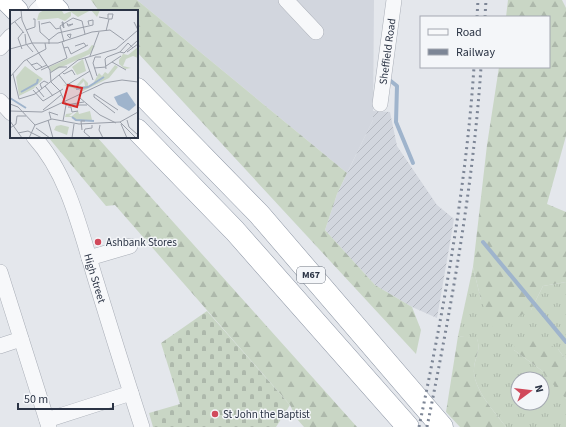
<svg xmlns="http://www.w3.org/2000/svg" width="566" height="427" font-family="'Source Sans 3',sans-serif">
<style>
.built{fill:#d2d6de}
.industrial{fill:url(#industrial-furrows)}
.grass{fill:url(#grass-tufts);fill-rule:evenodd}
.forest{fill:url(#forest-firs)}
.cemetery{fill:url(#cemetery-stones)}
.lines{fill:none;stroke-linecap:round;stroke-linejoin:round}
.stream{stroke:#9fb4cc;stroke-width:4}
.minor-casing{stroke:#a9aeb7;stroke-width:16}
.motorway-casing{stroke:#8b94a3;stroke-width:23}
.minor{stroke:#f7f8fa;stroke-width:15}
.motorway{stroke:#fff;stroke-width:22}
.rail{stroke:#7d8696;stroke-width:3;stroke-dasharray:2 4;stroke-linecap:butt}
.poi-dot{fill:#d1495b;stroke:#f4f6f9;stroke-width:1.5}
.labels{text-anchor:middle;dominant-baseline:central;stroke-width:3;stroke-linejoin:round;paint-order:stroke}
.shield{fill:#f4f6f9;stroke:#676e7b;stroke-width:1}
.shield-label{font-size:10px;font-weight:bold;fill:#2b3445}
.street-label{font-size:11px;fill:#2b3445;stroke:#f4f6f9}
.poi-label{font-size:11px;fill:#2b3445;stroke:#f4f6f9;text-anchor:start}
.inset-river{fill:none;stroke:#9fb4cc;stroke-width:2}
.inset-road{fill:none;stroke:#9a9fa9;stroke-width:1}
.view{fill:#d62828;fill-opacity:0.15;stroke:#d62828;stroke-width:2}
.inset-edge{fill:none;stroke:#2b3445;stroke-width:2}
</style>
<defs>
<pattern id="industrial-furrows" width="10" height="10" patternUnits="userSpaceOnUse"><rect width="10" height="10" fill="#d2d6de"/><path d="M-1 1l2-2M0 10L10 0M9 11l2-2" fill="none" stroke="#b4b8c0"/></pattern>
<pattern id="grass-tufts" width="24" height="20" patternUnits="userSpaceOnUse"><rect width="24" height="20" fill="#c9d6c5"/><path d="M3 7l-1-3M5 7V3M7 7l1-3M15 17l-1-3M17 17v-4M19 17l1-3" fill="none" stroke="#adb8ab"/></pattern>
<pattern id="forest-firs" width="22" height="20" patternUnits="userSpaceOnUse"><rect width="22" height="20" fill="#c9d6c5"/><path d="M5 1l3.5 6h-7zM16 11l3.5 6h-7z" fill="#adb8ab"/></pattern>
<pattern id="cemetery-stones" width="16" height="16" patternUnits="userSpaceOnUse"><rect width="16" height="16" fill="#c9d6c5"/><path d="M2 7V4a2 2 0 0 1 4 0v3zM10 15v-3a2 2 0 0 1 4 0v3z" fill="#adb8ab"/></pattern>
</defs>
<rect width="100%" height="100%" fill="#e4e7ec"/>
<!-- built -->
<path class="built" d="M 137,0 L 374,0 L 373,120 L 347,173 Z"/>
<!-- industrial -->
<path class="industrial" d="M 373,111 L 390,112 L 397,146 L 437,205 L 454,219 L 437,318 L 412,307 L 375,285 L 325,230 L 337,194 L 373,120 Z"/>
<!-- grass -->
<path class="grass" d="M 473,267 L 481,300 L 531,310 L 543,286 L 566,282 L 566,360 L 558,349 L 514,350 L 541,370 L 564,395 L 566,399 L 566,427 L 506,427 C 495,412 472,388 474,368 C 475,357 481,350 477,339 L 458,336 ZM 518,379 L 542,379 L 542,403 L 518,403 Z"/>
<!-- forest -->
<g class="forest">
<path d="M 91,0 L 137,0 L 347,173 L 337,194 L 325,230 L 375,285 L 412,307 L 421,330 L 416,354 L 137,52 L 137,11 L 99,11 Z"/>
<path d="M 508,0 L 562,0 L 566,8 L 566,136 L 547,204 L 566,212 L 566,282 L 543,286 L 531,310 L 494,329 L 481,300 L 473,267 L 487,145 L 499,67 L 549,67 L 549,17 L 506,17 Z"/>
<path d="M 48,137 L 97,137 L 357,427 L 304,427 L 297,419 L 290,405 L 115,205 L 106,206 Z"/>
<path d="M 458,336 L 477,338 C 481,350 475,357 474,368 C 472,388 495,412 506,427 L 460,427 L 446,412 Z"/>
<path d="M 534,338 L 558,349 L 566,360 L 566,399 L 541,370 L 514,350 L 515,341 Z"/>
</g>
<!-- cemetery -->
<path class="cemetery" d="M 207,311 L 290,405 L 276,427 L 153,427 L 149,413 L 180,404 L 161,343 Z"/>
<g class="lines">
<!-- stream -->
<g class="stream">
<path d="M 387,78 L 397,86 L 396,122 L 413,163"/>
<path d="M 483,242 L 566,342"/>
</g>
<defs>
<g id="minor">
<path d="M 286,0 L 316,32"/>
<path d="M 36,11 L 47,0"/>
<path d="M 0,48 L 11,36"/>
<path d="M 0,101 L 11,113"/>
<path id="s1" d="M 380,104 L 394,0"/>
<path id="s2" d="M 34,137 C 69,175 81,233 96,281 C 111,330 126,378 142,427"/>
<path d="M 89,258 L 130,246"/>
<path d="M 0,272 L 49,427"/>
<path d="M 0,346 L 21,339"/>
<path d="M 47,420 L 131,393"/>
</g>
<g id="motorway">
<path d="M 6,0 L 17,11"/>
<path d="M 47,0 L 58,11"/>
<path d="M 137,89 L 259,214 L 442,427"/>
<path d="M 137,130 L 235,231 L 408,427"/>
</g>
</defs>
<!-- minor casing -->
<use href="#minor" class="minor-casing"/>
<!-- motorway casing -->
<use href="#motorway" class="motorway-casing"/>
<!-- minor -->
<use href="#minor" class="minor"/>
<!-- motorway -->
<use href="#motorway" class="motorway"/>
<!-- rail -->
<g class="rail">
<path d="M 477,17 L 478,0"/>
<path d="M 485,17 L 486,0"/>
<path d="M 419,427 C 444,308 466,188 474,67"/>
<path d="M 427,427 C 451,308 473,188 481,67"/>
</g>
</g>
<!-- markers -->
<g class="poi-dot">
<circle cx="98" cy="242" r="4"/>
<circle cx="215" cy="414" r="4"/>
</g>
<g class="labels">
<!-- shield labels -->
<rect class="shield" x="297" y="267" width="28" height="16" rx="3"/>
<g class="shield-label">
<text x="311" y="275">M67</text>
</g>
<!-- street labels -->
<g class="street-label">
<text stroke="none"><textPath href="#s1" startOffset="53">Sheffield Road</textPath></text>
<text stroke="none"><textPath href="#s2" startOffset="155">High Street</textPath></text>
</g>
<!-- poi labels -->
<g class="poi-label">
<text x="106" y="242">Ashbank Stores</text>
<text x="223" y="414">St John the Baptist</text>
</g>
</g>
<!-- overview -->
<g transform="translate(10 10)">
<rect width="128" height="128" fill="#e4e7ec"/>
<path d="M 34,0 L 52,1 L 54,4 L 64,0 L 90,0 L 87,7 L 81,0 L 68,7 L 61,2 L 61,6 L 55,11 L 48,8 L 27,10 L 29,3 Z" fill="#c9d6c5"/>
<path d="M 128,37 L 128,48 L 123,46 L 116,49 L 113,56 L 121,58 L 115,59 L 109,54 L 109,50 L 113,44 L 118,45 ZM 105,55 L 108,57 L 99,68 L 71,82 L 69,80 L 74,79 L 69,79 L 70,76 L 75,76 L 74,71 L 68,77 L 69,80 L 53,75 L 60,74 L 65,77 L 73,68 L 78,73 L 78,77 L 91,70 L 84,72 L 89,63 L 92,66 L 95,62 L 98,64 ZM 68,101 L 69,104 L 80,101 L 82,110 L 65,111 L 63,107 L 55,107 L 56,104 L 63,103 L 59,106 L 62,106 Z" fill="#c9d6c5"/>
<path d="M 82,35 L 85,36 L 80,44 L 41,62 L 39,57 L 78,40 ZM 73,49 L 76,61 L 67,65 L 62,57 ZM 15,56 L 33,69 L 23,79 L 9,86 L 6,67 ZM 51,115 L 59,117 L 57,125 L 44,120 L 46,116 Z" fill="#c9d6c5"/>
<path d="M 117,82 L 126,95 L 119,101 L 108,95 L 104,87 Z" fill="#9fb4cc"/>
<path class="inset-river" d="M 66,79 L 78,77 L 94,67M 11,82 L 27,73 L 28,69M 0,88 L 16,98M 62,107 L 66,110 L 84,111"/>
<path class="inset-road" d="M 89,7 L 99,9 L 96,21M 98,8 L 98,4 L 103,4 L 102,9 L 99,9M 29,11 L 30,22 L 39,30M 5,12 L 14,23M 52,12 L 53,12 L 54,18 L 53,17 ZM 57,13 L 58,16 L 59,16 L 63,14 L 58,15M 31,14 L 40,12 L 46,19 L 50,18M 0,15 L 11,7M 16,20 L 25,17 L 25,9 L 23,9M 15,24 L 16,34 L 23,42M 60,28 L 61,24 L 57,25 L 60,28M 54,32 L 50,16 L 63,8 L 72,11 L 75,24M 22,33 L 48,33 L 82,22 L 100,20 L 114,30M 22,33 L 40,60 L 41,72M 39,34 L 39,30 L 48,23 L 83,15 L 83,10 L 78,11 L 79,15M 65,36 L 74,33 L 76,36M 54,38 L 58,37 L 61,44 L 78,35M 0,39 L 22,33 L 12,10 L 11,0M 12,39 L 8,28 L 13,22M 110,42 L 114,43 L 128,30M 117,42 L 128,34M 80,46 L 89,22M 97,47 L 110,42 L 118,33 L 123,38M 75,48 L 83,70M 17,50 L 26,60 L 37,55M 102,52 L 116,60M 21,55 L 27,53 L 32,57M 96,56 L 111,46M 84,58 L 96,57M 96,59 L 95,49 L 97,47M 31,60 L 57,48 L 52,32M 52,62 L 54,64 L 62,60 L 65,65M 40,63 L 49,57 L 57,57M 3,64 L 9,89M 49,65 L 57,75 L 80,61M 87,66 L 83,53 L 85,47 L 91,47M 0,67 L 14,51 L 36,39 L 35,33M 41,72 L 50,81 L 56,95 L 53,111M 35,76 L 43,86M 26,77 L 34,87M 32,79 L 30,74 L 34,71 L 38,73M 23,80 L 33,91 L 53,79M 70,88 L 90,105 L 106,113M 9,89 L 25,84 L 68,50 L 106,39 L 128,20 L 124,12M 0,94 L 8,97 L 25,115M 56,95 L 74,92M 62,95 L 77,95M 58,97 L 61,97 L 62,102 L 68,101M 33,100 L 51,85M 0,101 L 32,102 L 94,73 L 112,70 L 128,72M 105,103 L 84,87 L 84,84 L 108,100M 41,109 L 39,102 L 48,105M 38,110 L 43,128M 117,110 L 119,117 L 128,125M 0,111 L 12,128M 110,112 L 126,128M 111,114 L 117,128M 25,115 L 42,109 L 69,114 L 110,112 L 128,102M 90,115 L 89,120 L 93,128M 0,118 L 6,114 L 7,106 L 16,106M 26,118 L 40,128M 72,120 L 71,111 L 75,111M 8,123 L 18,121 L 32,128M 19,128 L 25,115M 62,128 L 64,114M 81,128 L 74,122 L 75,119 L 82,118 L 82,115"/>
<path class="view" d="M 58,75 L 72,78 L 67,97 L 53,93 Z"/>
<rect width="128" height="128" class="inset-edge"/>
</g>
<!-- legend -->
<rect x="420" y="16" width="130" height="52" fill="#f4f6f9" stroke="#a4a8b1"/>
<rect x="428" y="29" width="20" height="6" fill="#f7f8fa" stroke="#a4a8b1"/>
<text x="456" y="36" font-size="12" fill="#2b3445">Road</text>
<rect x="428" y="49" width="20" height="6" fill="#7d8696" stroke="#a4a8b1"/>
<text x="456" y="56" font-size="12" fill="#2b3445">Railway</text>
<!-- north arrow -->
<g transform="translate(530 391) rotate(75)"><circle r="19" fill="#f4f6f9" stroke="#a4a8b1"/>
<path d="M0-3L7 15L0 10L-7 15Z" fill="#d1495b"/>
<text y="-6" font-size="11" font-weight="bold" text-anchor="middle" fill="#2b3445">N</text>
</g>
<!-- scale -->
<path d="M18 403v6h95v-6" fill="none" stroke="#2b3445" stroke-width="2"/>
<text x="24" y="403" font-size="12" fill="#2b3445" stroke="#f4f6f9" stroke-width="3" paint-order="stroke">50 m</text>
</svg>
